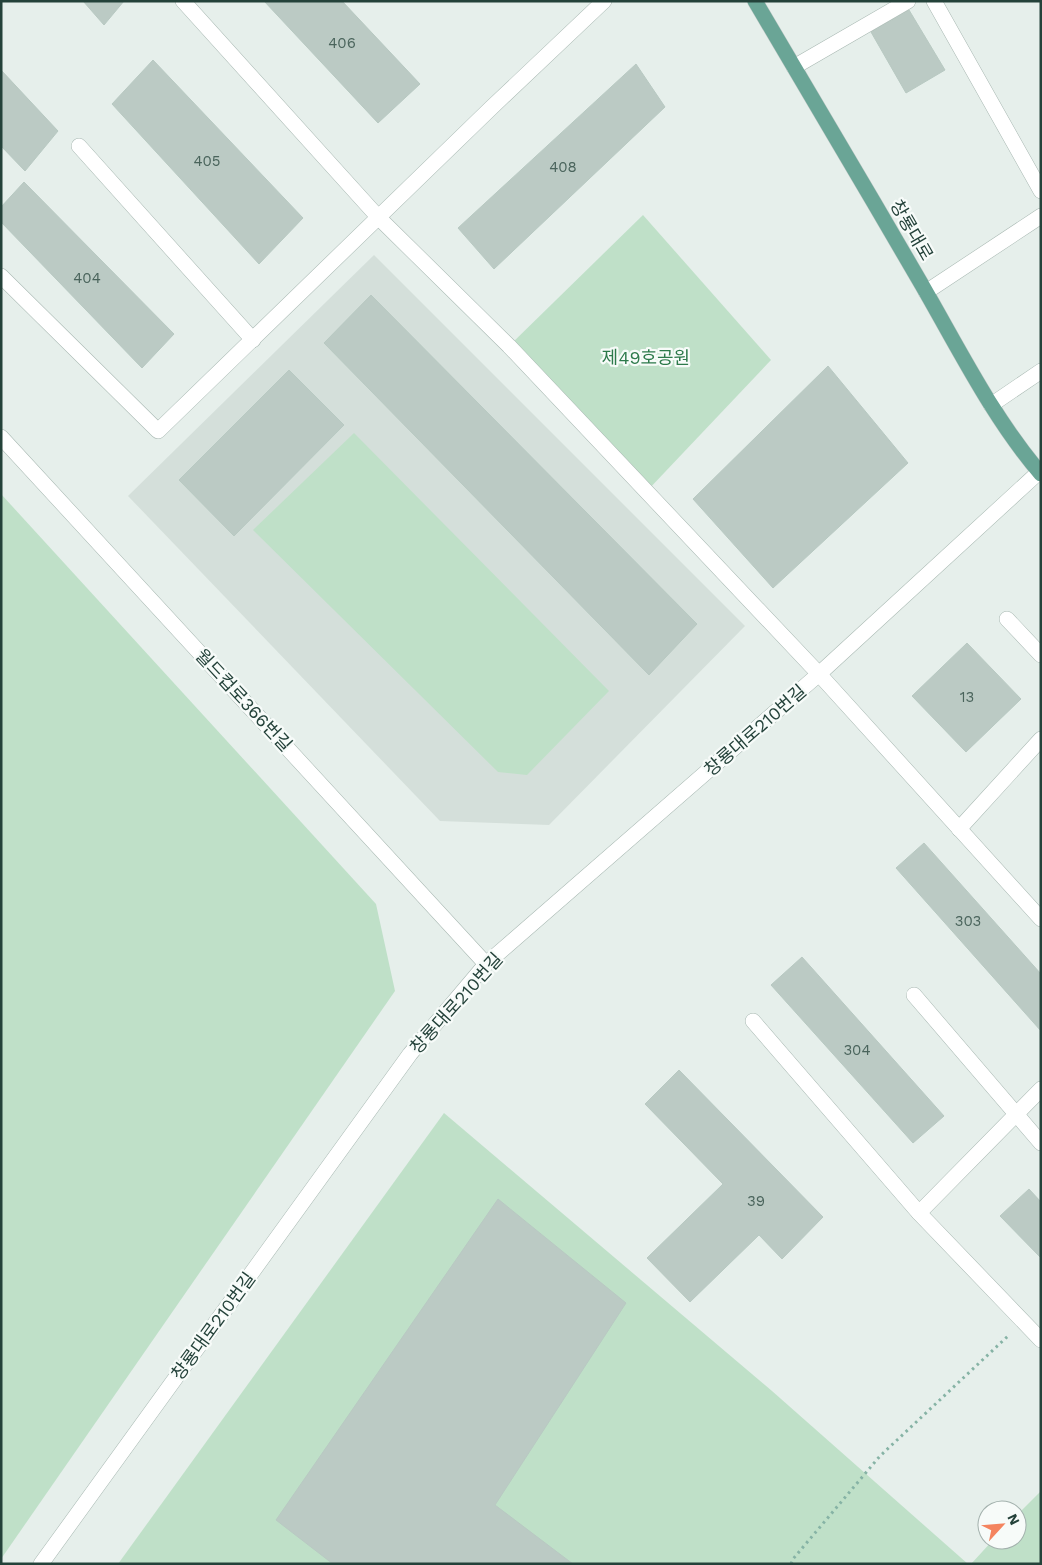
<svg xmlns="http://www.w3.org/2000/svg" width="1042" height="1565" font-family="'Work Sans','Noto Sans KR',sans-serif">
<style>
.built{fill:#d4dfda}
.green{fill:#bfe0c8}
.building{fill:#bbcac4;stroke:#b8c9c2}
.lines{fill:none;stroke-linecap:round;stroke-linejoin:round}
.minor-casing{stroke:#a8b8b2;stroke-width:16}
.major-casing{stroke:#c2cac8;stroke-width:16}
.path{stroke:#86b3a5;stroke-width:3;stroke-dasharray:2.5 4;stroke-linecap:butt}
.minor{stroke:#fff;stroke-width:15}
.major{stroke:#6aa596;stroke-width:15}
.labels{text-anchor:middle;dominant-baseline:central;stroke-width:4.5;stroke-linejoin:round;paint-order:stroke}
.number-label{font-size:15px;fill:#4a645c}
.street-label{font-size:18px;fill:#24423a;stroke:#f7fbf9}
.park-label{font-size:18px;fill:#2d7a4b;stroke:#f7fbf9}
</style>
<rect width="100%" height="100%" fill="#e6efeb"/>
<!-- built -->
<path class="built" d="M 374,255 L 745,626 L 549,825 L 440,821 L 128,496 Z"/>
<!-- green -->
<g class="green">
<path d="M 643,215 L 771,360 L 647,491 L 509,346 Z"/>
<path d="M 354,433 L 609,691 L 527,775 L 498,772 L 253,530 Z"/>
<path d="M 1,494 L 376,904 L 395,991 L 1,1559 Z"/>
<path d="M 444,1113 L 772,1391 L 968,1564 L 118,1564 Z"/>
<path d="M 1041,1491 L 1041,1564 L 971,1564 L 993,1540 L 1017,1540 L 1017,1515 Z"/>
</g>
<!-- building -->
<g class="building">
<path d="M 83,1 L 124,1 L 104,25 Z"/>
<path d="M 264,1 L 342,1 L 420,84 L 378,123 Z"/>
<path d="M 909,10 L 945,70 L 906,93 L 871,32 Z"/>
<path d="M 153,60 L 303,218 L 259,264 L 112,104 Z"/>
<path d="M 636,64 L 665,107 L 494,269 L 458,228 Z"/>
<path d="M 1,70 L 58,131 L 25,171 L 1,146 Z"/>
<path d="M 24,182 L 174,334 L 142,368 L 1,222 L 1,207 Z"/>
<path d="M 371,295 L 697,624 L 649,675 L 324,343 Z"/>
<path d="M 828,366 L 908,463 L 773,588 L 693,499 Z"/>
<path d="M 289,370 L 344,425 L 234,536 L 179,480 Z"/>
<path d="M 967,643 L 1021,699 L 966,752 L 912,696 Z"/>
<path d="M 924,843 L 1041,974 L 1041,1031 L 896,868 Z"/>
<path d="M 802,957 L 944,1116 L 913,1143 L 771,985 Z"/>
<path d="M 679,1070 L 823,1217 L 782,1259 L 759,1235 L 690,1302 L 647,1258 L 723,1184 L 645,1104 Z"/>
<path d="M 1029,1189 L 1041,1202 L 1041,1258 L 1000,1216 Z"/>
<path d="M 498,1199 L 626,1303 L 495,1505 L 573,1564 L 333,1564 L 276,1520 Z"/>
</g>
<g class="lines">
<defs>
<g id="minor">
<path d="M 183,1 L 379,218 L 509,346 L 819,674 L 1041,919"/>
<path d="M 934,1 L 1041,191"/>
<path d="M 794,67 L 908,1"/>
<path d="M 79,146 L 253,340"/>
<path d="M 1,276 L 158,431 L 491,108 L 604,1"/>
<path d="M 926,292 L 1041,216"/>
<path d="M 991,405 L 1041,371"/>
<path d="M 1,437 L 486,964"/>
<path d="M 1007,619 L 1041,655"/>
<path d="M 959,829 L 1041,739"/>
<path d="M 914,995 L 1041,1143"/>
<path d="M 753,1021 L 919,1213 L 1041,1340"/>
<path d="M 919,1213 L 1041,1089"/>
<path d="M 41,1564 L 410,1054 L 486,964 L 819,674 L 1039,472"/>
</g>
<path id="major" d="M 755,1 C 811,96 867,190 922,285 C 959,349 993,418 1041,474"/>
</defs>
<!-- minor casing -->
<use href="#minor" class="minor-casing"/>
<!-- major casing -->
<use href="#major" class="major-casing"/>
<!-- path -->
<path class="path" d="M 791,1564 L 793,1559 L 880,1456 L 1008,1336"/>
<!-- minor -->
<use href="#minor" class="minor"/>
<!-- major -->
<use href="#major" class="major"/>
</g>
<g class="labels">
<!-- number labels -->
<g class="number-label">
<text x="342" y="43">406</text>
<text x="207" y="161">405</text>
<text x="563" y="167">408</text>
<text x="87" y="278">404</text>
<text x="967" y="697">13</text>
<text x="968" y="921">303</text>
<text x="857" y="1050">304</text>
<text x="756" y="1201">39</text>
</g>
<!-- street labels -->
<g class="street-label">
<text transform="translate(912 230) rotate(60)">창룡대로</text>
<text transform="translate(244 700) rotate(47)">월드컵로366번길</text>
<text transform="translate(755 730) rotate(-41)">창룡대로210번길</text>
<text transform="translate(456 1003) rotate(-48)">창룡대로210번길</text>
<text transform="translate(213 1326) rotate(-54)">창룡대로210번길</text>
</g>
<!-- park labels -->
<g class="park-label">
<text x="646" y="357">제49호공원</text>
</g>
</g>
<!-- border -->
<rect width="1042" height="1565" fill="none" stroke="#24423a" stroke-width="5"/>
<!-- north arrow -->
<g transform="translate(1002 1525) rotate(64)"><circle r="24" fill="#f7fbf9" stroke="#a3b1ad"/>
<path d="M0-4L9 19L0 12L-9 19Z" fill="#f4845f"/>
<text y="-8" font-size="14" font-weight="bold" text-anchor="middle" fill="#24423a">N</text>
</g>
</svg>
